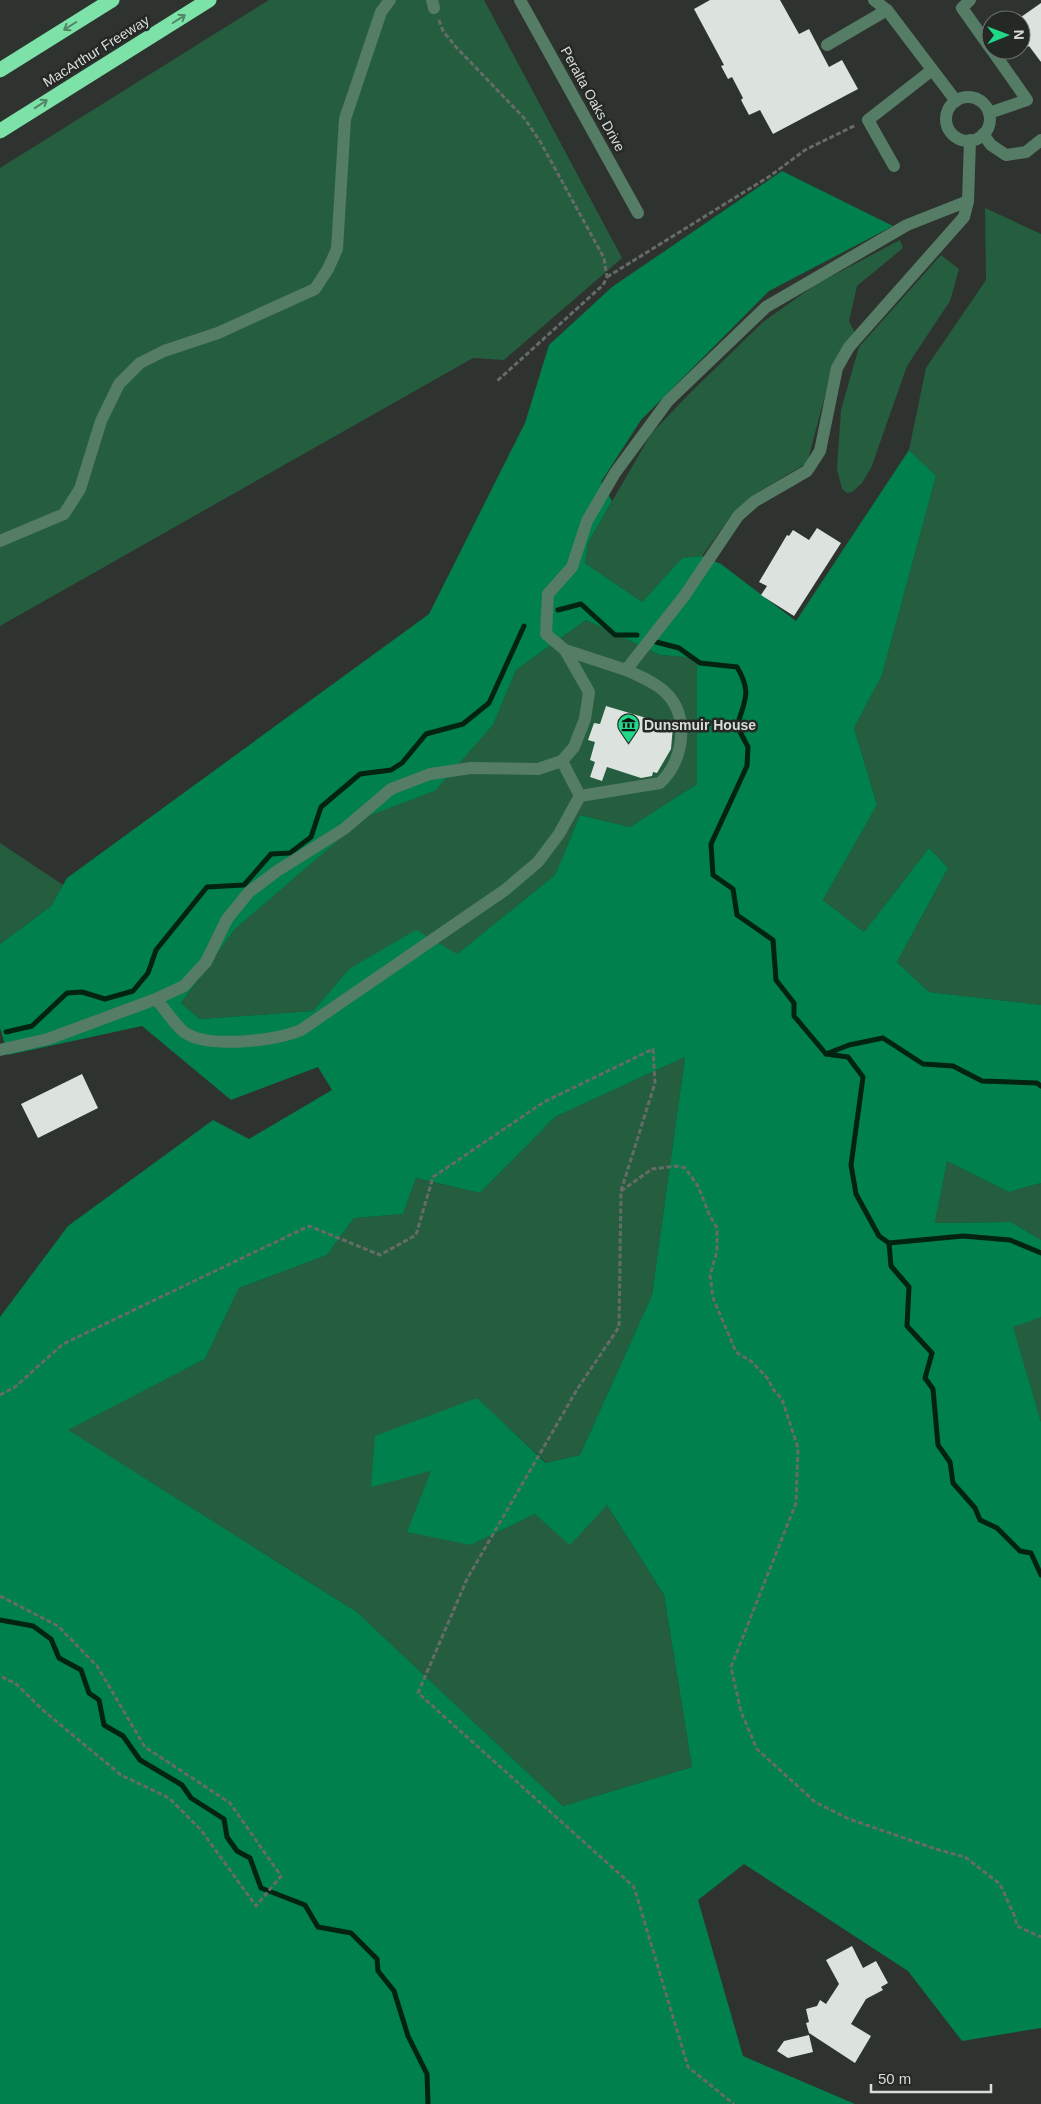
<svg xmlns="http://www.w3.org/2000/svg" width="1041" height="2104" font-family="Arial,sans-serif">
<style>
.green{fill:#245e3f}
.forest{fill:#00804c;fill-rule:evenodd}
.lines{fill:none;stroke-linecap:round;stroke-linejoin:round}
.stream{stroke:#022312;stroke-width:5}
.building{fill:#dce3de}
.path{stroke:#666b68;stroke-width:3;stroke-dasharray:5 2.5;stroke-linecap:butt}
.minor{stroke:#557c64;stroke-width:12}
.highway{stroke:#7de2a8;stroke-width:15}
.oneway{stroke:#508667}
.labels{text-anchor:middle;dominant-baseline:central;stroke-width:5;stroke-linejoin:round;paint-order:stroke}
.street-label{font-size:14px;fill:#d9ddda;stroke:#242926}
.poi-label{font-size:14px;font-weight:bold;fill:#d9ddda;stroke:#242926;text-anchor:start}
</style>
<rect width="100%" height="100%" fill="#2e3330"/>
<!-- green -->
<g class="green">
<path d="M 269,0 L 484,0 L 622,258 L 504,360 L 473,358 L 0,626 L 0,168 Z"/>
<path d="M 985,208 L 1041,234 L 1041,1005 L 929,992 L 897,962 L 948,868 L 929,848 L 864,932 L 823,900 L 877,805 L 854,728 L 882,675 L 936,476 L 909,450 L 926,368 L 986,280 Z"/>
<path d="M 900,240 L 903,248 L 857,286 L 849,321 L 855,333 L 834,362 L 807,463 L 753,495 L 731,516 L 702,556 L 682,558 L 642,602 L 585,563 L 588,543 L 651,434 L 688,395 L 763,322 L 815,285 Z"/>
<path d="M 941,255 L 959,269 L 950,301 L 907,366 L 871,468 L 862,483 L 852,492 L 847,493 L 842,489 L 837,469 L 841,410 L 859,347 Z"/>
<path d="M 586,620 L 660,655 L 697,658 L 697,784 L 630,827 L 580,815 L 555,875 L 457,954 L 349,969 L 313,1011 L 200,1019 L 181,1003 L 235,929 L 365,816 L 435,791 L 493,725 L 516,670 Z"/>
<path d="M 0,843 L 63,885 L 51,906 L 0,944 Z"/>
<path d="M 685,1057 L 652,1295 L 580,1455 L 547,1463 L 476,1398 L 371,1486 L 431,1471 L 471,1545 L 535,1514 L 607,1505 L 664,1595 L 692,1767 L 563,1806 L 357,1612 L 67,1430 L 205,1359 L 239,1288 L 327,1255 L 354,1218 L 403,1214 L 416,1178 L 480,1193 L 555,1117 Z"/>
<path d="M 947,1160 L 1009,1192 L 1041,1183 L 1041,1240 L 1011,1222 L 935,1223 Z"/>
<path d="M 1041,1317 L 1041,1422 L 1012,1326 Z"/>
</g>
<!-- forest -->
<path class="forest" d="M 782,171 L 893,226 L 769,291 L 641,420 L 601,482 L 612,501 L 588,543 L 585,563 L 642,602 L 682,558 L 702,556 L 721,564 L 796,621 L 909,450 L 936,476 L 882,675 L 854,728 L 877,805 L 823,900 L 864,932 L 929,848 L 948,868 L 897,962 L 929,992 L 1041,1005 L 1041,1183 L 1009,1192 L 947,1161 L 935,1223 L 1011,1222 L 1041,1240 L 1041,1317 L 1013,1327 L 1041,1422 L 1041,2028 L 962,2041 L 908,1971 L 744,1864 L 698,1900 L 743,2056 L 855,2104 L 0,2104 L 0,1317 L 68,1226 L 213,1120 L 249,1139 L 332,1090 L 318,1067 L 231,1100 L 142,1026 L 8,1055 L 0,1028 L 0,944 L 51,906 L 67,878 L 429,614 L 525,423 L 549,345 L 612,287 ZM 586,620 L 660,655 L 697,658 L 697,784 L 630,827 L 580,815 L 555,875 L 457,954 L 416,930 L 349,969 L 313,1011 L 200,1019 L 181,1003 L 235,929 L 365,817 L 435,791 L 493,725 L 516,670 ZM 685,1057 L 652,1295 L 580,1455 L 546,1463 L 477,1398 L 375,1436 L 371,1487 L 431,1471 L 407,1532 L 471,1545 L 535,1514 L 570,1545 L 607,1505 L 664,1595 L 692,1767 L 563,1806 L 357,1612 L 68,1430 L 205,1359 L 239,1288 L 327,1255 L 354,1218 L 403,1214 L 416,1178 L 480,1193 L 555,1117 Z"/>
<g class="lines">
<!-- stream -->
<g class="stream">
<path d="M 558,610 L 581,604 L 615,635 L 637,635"/>
<path d="M 656,642 L 679,648 L 700,663 L 737,667 C 752,692 745,700 737,726 L 748,747 L 747,766 L 711,844 L 713,875 L 733,889 L 737,915 L 773,940 L 776,980 L 794,1003 L 794,1016 L 826,1054 L 848,1057 L 863,1077 L 851,1165 L 856,1194 L 879,1236 L 889,1243 L 891,1266 L 909,1287 L 907,1326 L 932,1353 L 925,1378 L 933,1389 L 938,1445 L 950,1462 L 953,1483 L 975,1508 L 980,1520 L 997,1528 L 1020,1551 L 1031,1553 L 1041,1575"/>
<path d="M 6,1032 L 32,1026 L 67,993 L 82,992 L 105,999 L 133,991 L 148,973 L 156,950 L 207,887 L 244,885 L 271,854 L 290,853 L 311,837 L 321,807 L 360,774 L 391,770 L 402,763 L 426,734 L 463,724 L 489,703 L 524,626"/>
<path d="M 826,1054 L 849,1045 L 883,1038 L 923,1064 L 953,1066 L 982,1081 L 1037,1083 L 1041,1086"/>
<path d="M 889,1243 L 963,1236 L 1010,1240 L 1041,1253"/>
<path d="M 0,1620 L 33,1626 L 51,1639 L 59,1658 L 81,1670 L 89,1693 L 99,1700 L 104,1725 L 123,1736 L 140,1760 L 182,1785 L 191,1798 L 224,1819 L 227,1837 L 237,1851 L 250,1858 L 261,1888 L 305,1905 L 318,1927 L 351,1933 L 377,1959 L 378,1971 L 394,1991 L 408,2036 L 427,2074 L 428,2104"/>
</g>
</g>
<!-- building -->
<g class="building">
<path d="M 710,0 L 780,0 L 799,34 L 809,29 L 829,67 L 842,60 L 858,89 L 773,134 L 760,110 L 749,115 L 741,100 L 743,98 L 732,77 L 728,79 L 721,66 L 724,65 L 694,9 Z"/>
<path d="M 1041,3 L 1041,62 L 1029,46 L 1021,51 L 1021,17 Z"/>
<path d="M 817,528 L 841,543 L 794,616 L 761,595 L 767,586 L 759,582 L 787,535 L 789,536 L 793,530 L 809,540 Z"/>
<path d="M 606,706 L 673,726 L 671,749 L 657,773 L 653,772 L 652,776 L 641,778 L 607,767 L 602,781 L 590,777 L 595,762 L 590,760 L 595,742 L 588,740 L 594,723 L 600,724 Z"/>
<path d="M 82,1074 L 98,1108 L 38,1138 L 21,1104 Z"/>
<path d="M 852,1946 L 863,1968 L 876,1961 L 888,1983 L 881,1987 L 883,1990 L 866,1999 L 851,2024 L 871,2036 L 855,2063 L 809,2033 L 806,2023 L 809,2022 L 806,2009 L 817,2006 L 820,2000 L 826,2004 L 839,1984 L 826,1960 Z"/>
<path d="M 809,2035 L 813,2052 L 788,2058 L 777,2051 L 784,2041 Z"/>
</g>
<g class="lines">
<!-- path -->
<g class="path">
<path d="M 439,20 L 443,31 L 456,47 L 525,119 L 541,143 L 604,258 L 607,277 L 603,285 L 496,382"/>
<path d="M 607,277 L 770,176 L 805,150 L 856,125"/>
<path d="M 621,1191 L 652,1169 L 678,1166 L 685,1168 L 698,1186 L 709,1214 L 717,1228 L 717,1251 L 710,1275 L 713,1298 L 736,1352 L 752,1362 L 769,1380 L 772,1388 L 782,1399 L 798,1448 L 796,1503 L 731,1667 L 741,1712 L 757,1749 L 815,1802 L 849,1819 L 939,1850 L 965,1857 L 1000,1884 L 1015,1917 L 1017,1926 L 1041,1937"/>
<path d="M 0,1395 L 15,1387 L 63,1344 L 309,1226 L 380,1255 L 416,1235 L 433,1177 L 544,1102 L 653,1049 L 655,1083 L 621,1191 L 619,1327 L 578,1388 L 467,1579 L 418,1693 L 634,1887 L 688,2067 L 734,2104"/>
<path d="M 0,1596 L 58,1626 L 97,1666 L 145,1747 L 230,1803 L 281,1876 L 256,1906 L 201,1830 L 169,1798 L 121,1775 L 45,1712 L 15,1683 L 0,1676"/>
</g>
<!-- minor -->
<g class="minor">
<path d="M 432,0 L 434,8"/>
<path d="M 520,0 L 638,213"/>
<path d="M 874,0 L 887,10 L 956,101"/>
<path d="M 970,0 L 962,8 L 991,49"/>
<path d="M 827,45 L 887,10"/>
<circle cx="968" cy="119" r="22"/>
<path d="M 989,113 L 1027,100 L 992,50"/>
<path d="M 983,134 L 991,145 L 1006,155 L 1026,152 L 1041,140"/>
<path d="M 894,166 L 868,120 L 932,70"/>
<path d="M 0,541 L 64,514 L 80,489 L 101,421 L 119,384 L 140,363 L 164,351 L 218,333 L 315,289 L 328,269 L 337,249 L 345,119 L 381,12 L 390,0"/>
<path d="M 626,670 L 565,650 L 546,634 L 548,594 L 572,567 L 587,521 L 615,473 L 668,401 L 766,307 L 907,225 L 968,201"/>
<path d="M 562,761 L 580,796"/>
<path d="M 156,999 C 165,1009 174,1024 184,1032 C 207,1049 276,1041 301,1030 L 505,890 L 538,862 L 559,834 L 580,796 L 660,783 C 684,760 690,717 666,693 C 655,682 639,676 626,670 L 685,595 L 738,516 L 755,501 L 807,471 L 820,451 L 837,368 L 849,347 L 964,217 L 968,201 L 970,140"/>
<path d="M 0,1050 L 48,1039 L 156,999 L 184,986 L 206,962 L 227,919 L 249,892 L 277,871 L 344,829 L 391,789 L 430,774 L 471,768 L 538,769 L 562,761 L 574,747 L 585,719 L 589,692 L 565,650"/>
</g>
<!-- highway -->
<g class="highway">
<path d="M 0,70 L 112,0"/>
<path d="M 0,131 L 209,0"/>
</g>
</g>
<!-- one-way arrows -->
<defs><path id="oneway-shaft" d="M-6 0H5M1.5-3L5.5 0L1.5 3" fill="none" stroke-width="1.6" stroke-linecap="round" stroke-linejoin="round" transform="scale(1.25)"/></defs>
<g class="oneway">
<use href="#oneway-shaft" transform="translate(179 19) rotate(-32)"/>
<use href="#oneway-shaft" transform="translate(70 26) rotate(148)"/>
<use href="#oneway-shaft" transform="translate(41 104) rotate(-33)"/>
</g>
<!-- icons -->
<defs>
<symbol id="museum-pin" viewBox="-11 -11 22 30"><path d="M0 17L-7.5 6A9.5 9.5 0 1 1 7.5 6Z" fill="#20d887" stroke="#242926"/><path d="M0-6L6-3V-2H-6V-3ZM-5-1h2V3h-2ZM-1-1h2V3h-2ZM3-1h2V3H3ZM-6 4H6V6H-6Z" fill="#111"/></symbol>
</defs>
<g fill-rule="evenodd">
<use href="#museum-pin" x="616" y="712" width="25" height="34"/>
</g>
<g class="labels">
<!-- street labels -->
<g class="street-label">
<text transform="translate(96 51) rotate(-32)">MacArthur Freeway</text>
<text transform="translate(593 99) rotate(61)">Peralta Oaks Drive</text>
</g>
<!-- poi labels -->
<g class="poi-label">
<text x="644" y="725">Dunsmuir House</text>
</g>
</g>
<!-- north arrow -->
<g transform="translate(1006 35) rotate(89)"><circle r="24" fill="#242926" stroke="#6c716e"/>
<path d="M0-4L9 19L0 12L-9 19Z" fill="#20d887"/>
<text y="-8" font-size="14" font-weight="bold" text-anchor="middle" fill="#d9ddda">N</text>
</g>
<!-- scale -->
<path d="M871 2084v8h120v-8" fill="none" stroke="#d9ddda" stroke-width="2.5"/>
<text x="878" y="2084" font-size="15" fill="#d9ddda" stroke="#242926" stroke-width="4" paint-order="stroke">50 m</text>
</svg>
